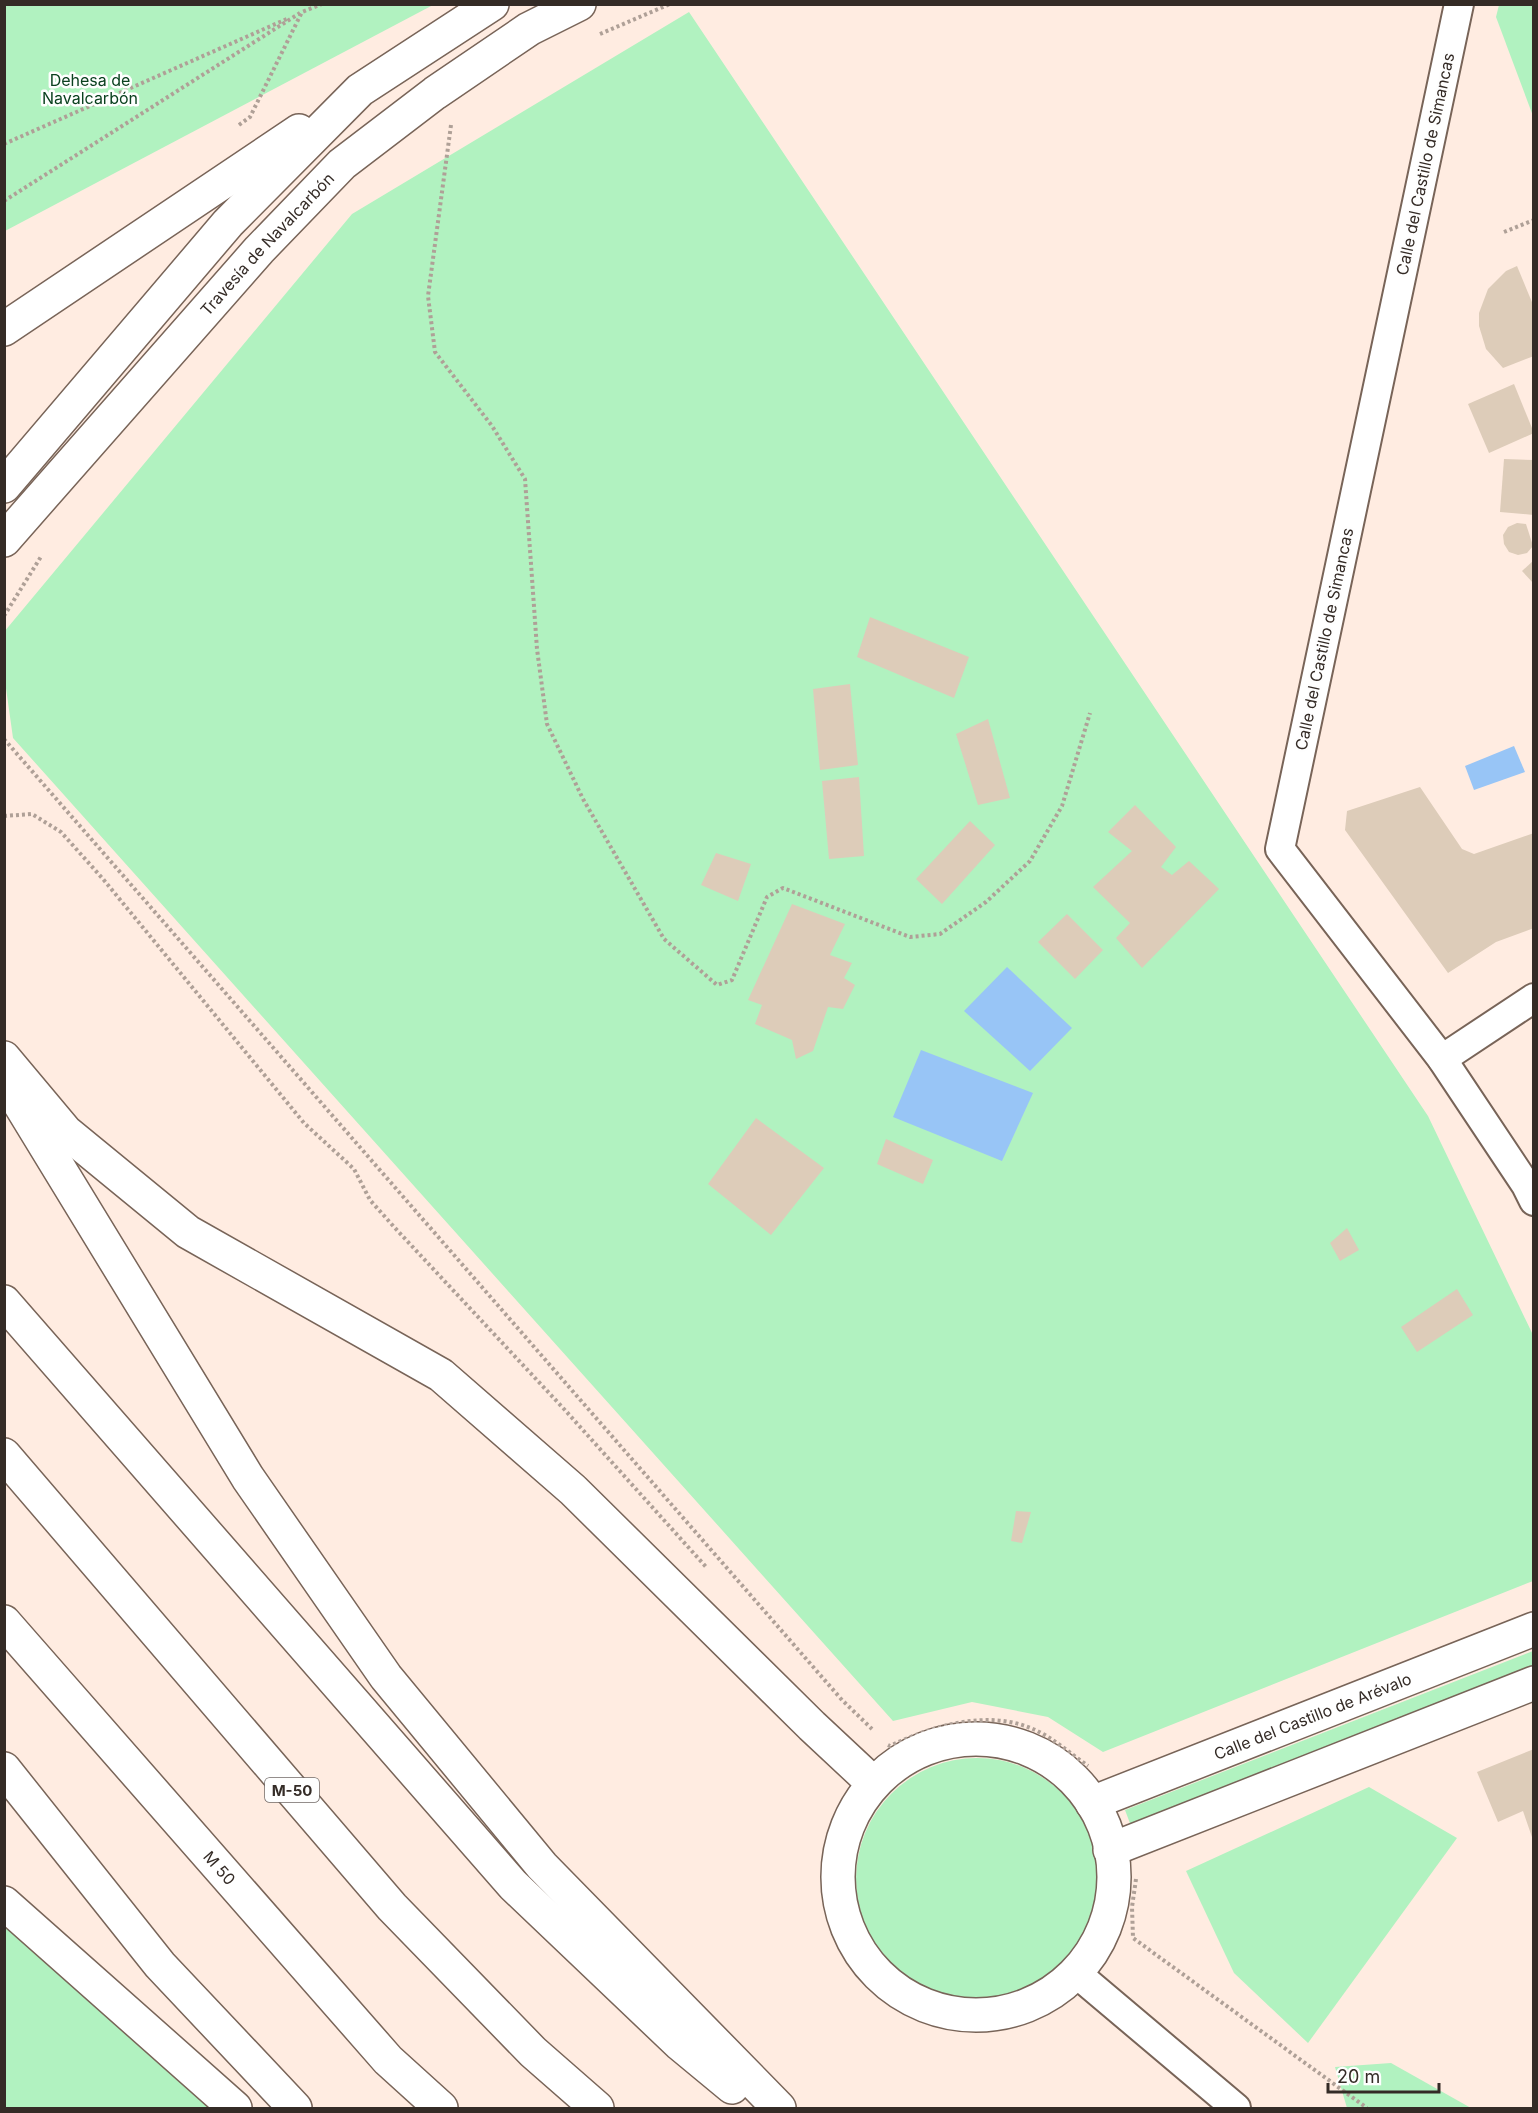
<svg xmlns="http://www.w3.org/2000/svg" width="1538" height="2113" font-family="Inter,sans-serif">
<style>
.green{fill:#b1f2c0}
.water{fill:#98c5f6}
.building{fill:#ddccb9}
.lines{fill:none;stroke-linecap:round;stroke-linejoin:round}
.street-casing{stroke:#786458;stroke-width:32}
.secondary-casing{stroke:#786458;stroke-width:36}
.highway-casing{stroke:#786458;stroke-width:36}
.path{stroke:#afa097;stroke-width:4;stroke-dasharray:3 3;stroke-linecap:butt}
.street{stroke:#fff;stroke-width:28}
.secondary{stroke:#fff;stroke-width:33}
.highway{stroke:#fff;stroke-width:33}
.labels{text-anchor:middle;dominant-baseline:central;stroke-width:5;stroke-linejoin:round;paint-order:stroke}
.shield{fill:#fefefe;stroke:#716a67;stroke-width:1.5}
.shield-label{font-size:15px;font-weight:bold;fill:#342b26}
.park-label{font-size:16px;fill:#0a411f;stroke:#fefefe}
.street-label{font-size:16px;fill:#342b26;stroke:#fefefe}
</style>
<rect width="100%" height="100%" fill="#ffece1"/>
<!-- green -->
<g class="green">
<path d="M 5,4 L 433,4 L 433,5 L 5,231 Z"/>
<path d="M 1499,5 L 1533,5 L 1533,116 L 1496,17 Z"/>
<path d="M 689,12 L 1428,1116 L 1533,1335 L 1533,1581 L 1103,1752 L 1048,1717 L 972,1702 L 893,1721 L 13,738 L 5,681 L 4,632 L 352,214 Z"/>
<path d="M 1533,1651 L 1533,1669 L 1131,1826 L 1125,1810 Z"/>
<circle cx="977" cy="1879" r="121"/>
<path d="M 1369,1787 L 1457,1838 L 1308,2043 L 1234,1973 L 1186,1871 Z"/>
<path d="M 4,1903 L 235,2108 L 5,2108 Z"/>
<path d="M 1391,2063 L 1471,2108 L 1347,2108 L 1335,2067 Z"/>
</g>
<!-- water -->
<g class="water">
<path d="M 1514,746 L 1525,772 L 1474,790 L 1465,766 Z"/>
<path d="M 1007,967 L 1072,1028 L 1030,1071 L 964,1011 Z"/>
<path d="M 921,1050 L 1033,1093 L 1002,1161 L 893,1117 Z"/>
</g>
<!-- building -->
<g class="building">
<path d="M 1517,266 L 1534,307 L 1534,356 L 1503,368 L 1486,349 L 1479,326 L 1479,313 L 1488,289 L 1506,271 Z"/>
<path d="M 1514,384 L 1534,433 L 1489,453 L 1468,404 Z"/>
<path d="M 1504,459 L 1534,460 L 1534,515 L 1500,512 Z"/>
<path d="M 1517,523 L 1526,524 L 1533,546 L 1527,553 L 1518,555 L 1509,552 L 1504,544 L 1503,535 L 1508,527 Z"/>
<path d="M 1534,560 L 1534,584 L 1522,571 Z"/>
<path d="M 870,617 L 969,657 L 954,698 L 857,657 Z"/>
<path d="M 850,684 L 858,765 L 820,770 L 813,689 Z"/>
<path d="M 988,719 L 1010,798 L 978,805 L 956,734 Z"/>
<path d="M 859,777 L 864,856 L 829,859 L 822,781 Z"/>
<path d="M 1420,787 L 1462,849 L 1474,854 L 1534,833 L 1534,928 L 1496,942 L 1448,973 L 1345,830 L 1347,811 Z"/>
<path d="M 1135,805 L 1176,847 L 1161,867 L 1172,875 L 1189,861 L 1219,889 L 1142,968 L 1116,938 L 1130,923 L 1093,887 L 1132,851 L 1108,832 Z"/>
<path d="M 970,821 L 995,845 L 942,904 L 916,879 Z"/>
<path d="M 716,853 L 751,864 L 738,901 L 701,885 Z"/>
<path d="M 792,904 L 845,924 L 830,955 L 852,963 L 844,978 L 855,985 L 843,1009 L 828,1007 L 813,1051 L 796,1059 L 792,1040 L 755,1024 L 762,1005 L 748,1000 Z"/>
<path d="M 1067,914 L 1103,950 L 1075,979 L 1038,942 Z"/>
<path d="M 756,1118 L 824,1168 L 771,1235 L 708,1184 Z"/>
<path d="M 886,1139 L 933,1160 L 923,1184 L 877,1164 Z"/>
<path d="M 1347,1228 L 1359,1250 L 1340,1261 L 1330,1243 Z"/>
<path d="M 1457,1289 L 1473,1315 L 1417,1352 L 1401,1327 Z"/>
<path d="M 1016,1511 L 1031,1512 L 1022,1543 L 1011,1541 Z"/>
<path d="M 1534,1749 L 1534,1840 L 1533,1840 L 1523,1811 L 1498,1822 L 1477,1772 Z"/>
</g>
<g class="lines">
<defs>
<g id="street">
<path d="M 1459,4 L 1280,849 L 1442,1059 L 1526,1185 L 1534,1201"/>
<path d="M 1442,1059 L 1534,998"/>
<path d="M 1076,1973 L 1236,2108"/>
</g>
<g id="secondary">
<path d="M 4,329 L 299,131"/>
<path d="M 4,486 L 228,223 L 360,90 L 492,4"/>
<path id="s1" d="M 4,540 L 259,250 L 342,164 L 435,93 L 529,29 L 579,4"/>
<path d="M 4,1058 L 66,1132 L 188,1232 L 441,1375 L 573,1490 L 812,1726 L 873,1783"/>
<circle cx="976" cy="1877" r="138"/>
<path id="s2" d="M 1092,1803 L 1534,1629"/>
<path d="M 1110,1850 L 1534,1683"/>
</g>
<g id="highway">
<path d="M 4,1078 L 248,1478 L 386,1677 L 542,1866 L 779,2108"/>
<path d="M 4,1302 L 513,1885 L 680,2044 L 732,2087"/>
<path d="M 4,1455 L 392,1907 L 533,2052 L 597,2108"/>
<path id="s3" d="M 4,1622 L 388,2060 L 441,2108"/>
<path d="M 4,1769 L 160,1965 L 295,2108"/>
<path d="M 4,1903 L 235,2108"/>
</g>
</defs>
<!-- street casing -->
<use href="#street" class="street-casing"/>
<!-- secondary casing -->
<use href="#secondary" class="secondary-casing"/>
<!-- highway casing -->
<use href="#highway" class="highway-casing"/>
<!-- path -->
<g class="path">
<path d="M 600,34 L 670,4"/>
<path d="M 239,125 L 250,117 L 302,12 L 322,4"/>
<path d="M 451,125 L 428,296 L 435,352 L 492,426 L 525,479 L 537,649 L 547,724 L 583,799 L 664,939 L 717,985 L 732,980 L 767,897 L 783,888 L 910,937 L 940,934 L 986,902 L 1030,861 L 1062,806 L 1090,713"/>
<path d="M 4,144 L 289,18"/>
<path d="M 4,201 L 300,13"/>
<path d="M 1504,232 L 1534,220"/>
<path d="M 4,616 L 42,555"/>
<path d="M 4,739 L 842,1700 L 872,1729"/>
<path d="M 4,816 L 32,814 L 61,832 L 103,879 L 304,1123 L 354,1169 L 370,1200 L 395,1228 L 564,1409 L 707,1568"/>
<path d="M 888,1745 L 890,1746 C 932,1726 987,1709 1033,1729 C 1052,1737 1071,1754 1088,1766"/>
<path d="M 1136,1879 L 1132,1907 L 1133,1938 L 1367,2108"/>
</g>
<!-- street -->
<use href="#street" class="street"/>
<!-- secondary -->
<use href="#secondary" class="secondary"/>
<!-- highway -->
<use href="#highway" class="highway"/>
</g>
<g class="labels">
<!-- shield labels -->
<rect class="shield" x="265" y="1778" width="54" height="24" rx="4.5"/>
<g class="shield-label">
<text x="292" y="1790">M-50</text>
</g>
<!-- park labels -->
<g class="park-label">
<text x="90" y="80">Dehesa de<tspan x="90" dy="18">Navalcarbón</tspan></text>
</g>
<!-- street labels -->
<g class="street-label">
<text transform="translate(1425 164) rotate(-78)">Calle del Castillo de Simancas</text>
<text stroke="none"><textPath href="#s1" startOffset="396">Travesía de Navalcarbón</textPath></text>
<text transform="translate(1324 639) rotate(-78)">Calle del Castillo de Simancas</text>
<text stroke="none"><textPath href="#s2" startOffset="237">Calle del Castillo de Arévalo</textPath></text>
<text stroke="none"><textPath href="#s3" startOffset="327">M 50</textPath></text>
</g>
</g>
<!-- border -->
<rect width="1538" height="2113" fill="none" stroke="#342b26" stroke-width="12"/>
<!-- scale -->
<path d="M1328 2083v9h111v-9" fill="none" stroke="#342b26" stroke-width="3"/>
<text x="1337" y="2083" font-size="18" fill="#342b26" stroke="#fefefe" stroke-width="4.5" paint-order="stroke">20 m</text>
</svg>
